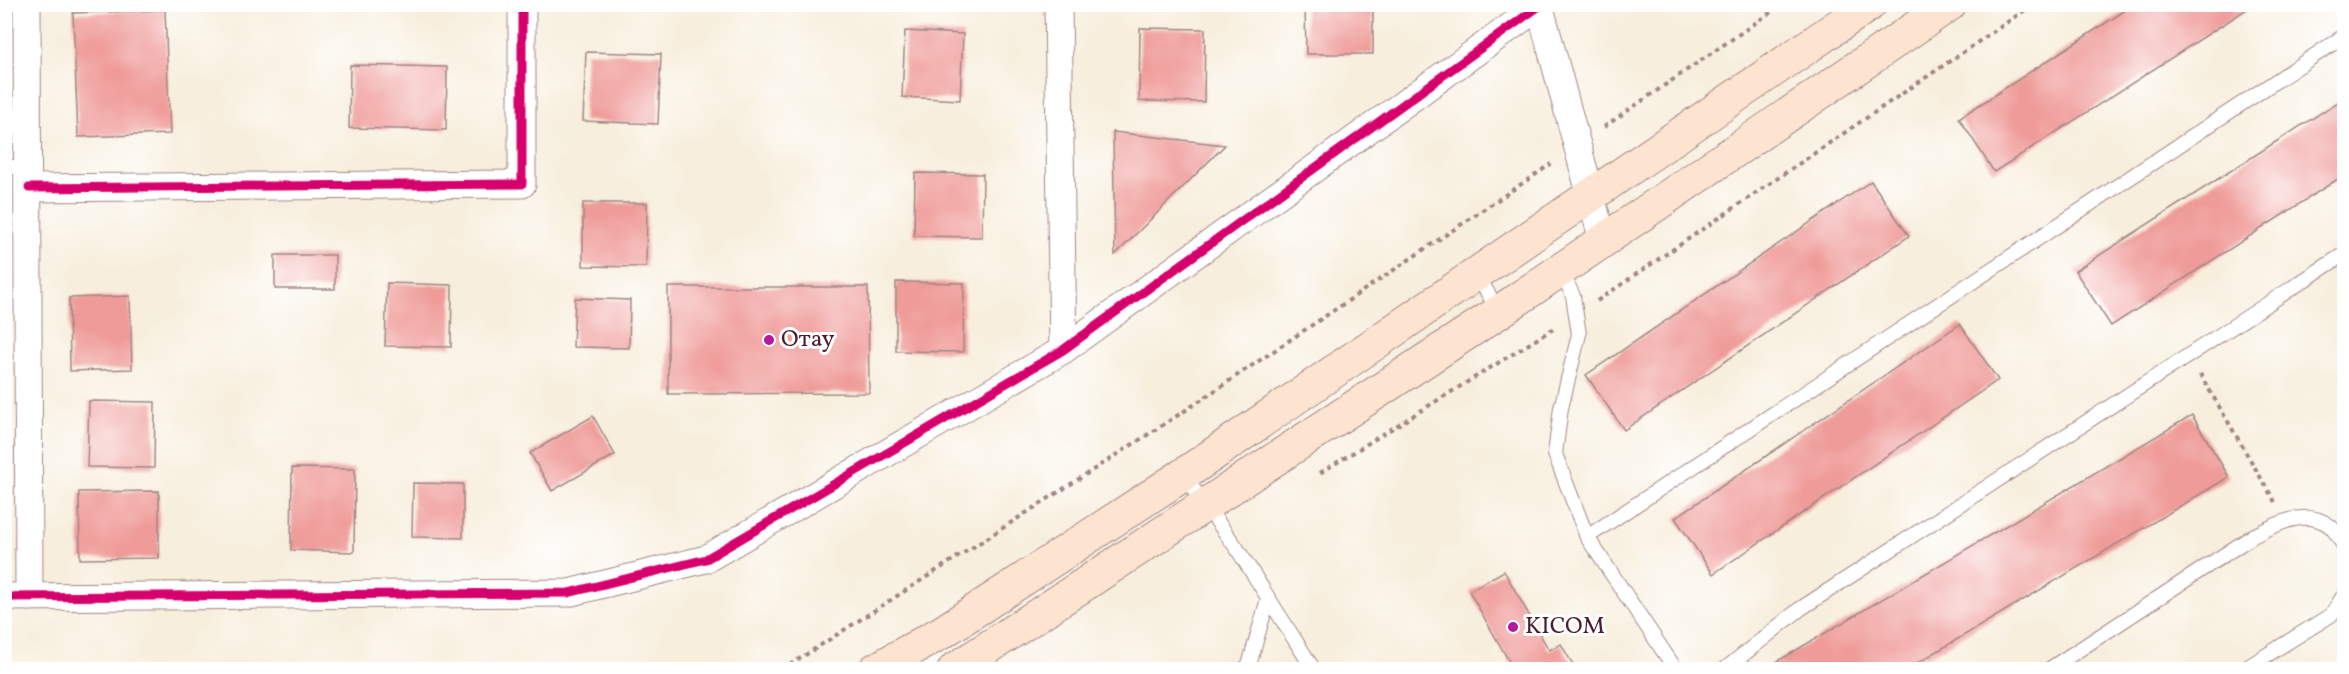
<svg xmlns="http://www.w3.org/2000/svg" width="2349" height="674" font-family="Vollkorn,serif">
<style>
.building{fill:#ef9b99}
.lines{fill:none;stroke-linecap:round;stroke-linejoin:round}
.lane-casing{stroke:#a08684;stroke-width:16}
.street-casing{stroke:#a08684;stroke-width:29}
.secondary-casing{stroke:#a08684;stroke-width:35}
.path{stroke:#a08684;stroke-width:4;stroke-dasharray:4.5 4.5;stroke-linecap:butt}
.lane{stroke:#fff;stroke-width:14}
.street{stroke:#fff;stroke-width:27}
.secondary{stroke:#fde4d1;stroke-width:33}
.cycleway-casing{stroke:#fff;stroke-width:13}
.cycleway{stroke:#d6006c;stroke-width:9}
.poi-dot{fill:#b5179e;stroke:#fff;stroke-width:2}
.labels{text-anchor:middle;dominant-baseline:central;stroke-width:6;stroke-linejoin:round;paint-order:stroke}
.poi-label{font-size:24px;fill:#4a1f2b;stroke:#fff;text-anchor:start}
</style>
<rect width="100%" height="100%" fill="#fff"/>
<filter id="ink" filterUnits="userSpaceOnUse"><feTurbulence type="fractalNoise" baseFrequency=".0167" numOctaves="2"/><feDisplacementMap in="SourceGraphic" scale="12" xChannelSelector="R" yChannelSelector="G"/><feConvolveMatrix kernelMatrix="1 2 1 2 8 2 1 2 1" color-interpolation-filters="sRGB"/></filter>
<filter id="wash" filterUnits="userSpaceOnUse"><feTurbulence type="fractalNoise" baseFrequency=".008" numOctaves="4" result="noise"/><feDisplacementMap in="SourceGraphic" scale="24" xChannelSelector="R" yChannelSelector="G"/><feGaussianBlur stdDeviation="1.35" result="paint"/><feColorMatrix in="noise" values="0 0 0 0 0 0 0 0 0 0 0 0 0 0 0 0 0 1.4 0 .05"/><feComposite in="paint" operator="in"/></filter>
<g filter="url(#wash)">
<rect width="100%" height="100%" fill="#f7eedc"/>
<g id="blocks">
<!-- building -->
<g class="building">
<path d="M 1305,4 L 1373,4 L 1373,54 L 1306,54 Z"/>
<path d="M 2135,4 L 2255,4 L 1994,172 L 1959,118 Z"/>
<path d="M 165,10 L 170,134 L 78,137 L 73,13 Z"/>
<path d="M 1140,28 L 1205,29 L 1204,102 L 1139,101 Z"/>
<path d="M 905,31 L 963,34 L 960,100 L 902,97 Z"/>
<path d="M 586,52 L 661,54 L 658,124 L 583,121 Z"/>
<path d="M 350,65 L 447,67 L 446,130 L 349,128 Z"/>
<path d="M 2344,98 L 2344,175 L 2111,326 L 2075,271 Z"/>
<path d="M 1113,132 L 1225,145 L 1115,255 Z"/>
<path d="M 915,173 L 983,174 L 982,237 L 914,236 Z"/>
<path d="M 1871,181 L 1909,236 L 1624,430 L 1586,375 Z"/>
<path d="M 583,203 L 647,203 L 646,267 L 583,266 Z"/>
<rect x="275" y="255" width="60" height="34"/>
<path d="M 896,282 L 964,283 L 963,352 L 896,351 Z"/>
<path d="M 387,283 L 452,285 L 451,347 L 385,346 Z"/>
<path d="M 668,287 L 868,287 L 869,393 L 668,394 Z"/>
<path d="M 130,296 L 132,369 L 70,371 L 69,298 Z"/>
<path d="M 575,298 L 630,300 L 629,348 L 573,347 Z"/>
<path d="M 1960,324 L 1998,380 L 1713,574 L 1675,518 Z"/>
<path d="M 89,401 L 155,402 L 154,468 L 87,467 Z"/>
<path d="M 2192,415 L 2229,477 L 1906,670 L 1763,670 Z"/>
<path d="M 593,416 L 615,455 L 552,491 L 530,453 Z"/>
<path d="M 292,468 L 355,469 L 354,552 L 291,550 Z"/>
<path d="M 413,483 L 463,484 L 463,538 L 412,537 Z"/>
<path d="M 159,491 L 159,558 L 80,559 L 79,492 Z"/>
<path d="M 1504,571 L 1549,650 L 1561,644 L 1576,670 L 1514,670 L 1469,591 Z"/>
</g>
</g>
</g>
<g filter="url(#ink)">
<use href="#blocks" fill-opacity="0" stroke="#a08684" stroke-width="1.5"/>
<g class="lines">
<defs>
<g id="lane">
<path d="M 4,167 L 29,167"/>
<path d="M 1561,270 L 1573,296 L 1579,334 L 1561,408 L 1555,454 L 1587,537 L 1676,670"/>
<path d="M 1476,273 L 1499,312"/>
<path d="M 1183,475 L 1236,547 L 1314,670"/>
<path d="M 1587,537 L 2344,36"/>
<path d="M 1243,670 L 1249,665 L 1268,599"/>
<path d="M 1724,670 L 1800,609 L 2344,254"/>
<path d="M 2048,670 L 2253,536 C 2275,525 2306,507 2330,526 C 2336,531 2340,540 2344,546"/>
<path d="M 2243,670 L 2331,615 L 2344,595"/>
</g>
<g id="street">
<path d="M 27,4 L 29,597"/>
<path d="M 1058,4 L 1063,350"/>
<path d="M 1539,4 L 1603,241"/>
<path d="M 29,188 L 522,184 L 522,4"/>
<path d="M 4,597 L 568,593 L 706,559 L 1063,350 L 1542,4"/>
</g>
<g id="secondary">
<path d="M 875,670 L 944,631 L 1183,475 L 1870,4"/>
<path d="M 954,670 L 1499,312 L 1950,4"/>
</g>
</defs>
<!-- lane casing -->
<use href="#lane" class="lane-casing"/>
<!-- street casing -->
<use href="#street" class="street-casing"/>
<!-- secondary casing -->
<use href="#secondary" class="secondary-casing"/>
<!-- path -->
<g class="path">
<path d="M 1604,127 L 1783,4"/>
<path d="M 1597,301 L 2034,4"/>
<path d="M 2200,374 L 2275,502"/>
<path d="M 1320,473 L 1553,329"/>
<path d="M 782,670 L 1186,410 L 1551,164"/>
</g>
<!-- lane -->
<use href="#lane" class="lane"/>
<!-- street -->
<use href="#street" class="street"/>
<!-- secondary -->
<use href="#secondary" class="secondary"/>
<defs>
<g id="cycleway">
<path d="M 29,188 L 522,184 L 522,4"/>
<path d="M 4,597 L 568,593 L 706,559 L 1063,350 L 1542,4"/>
</g>
</defs>
<!-- cycleway casing -->
<use href="#cycleway" class="cycleway-casing"/>
<!-- cycleway -->
<use href="#cycleway" class="cycleway"/>
</g>
</g>
<!-- markers -->
<g class="poi-dot">
<circle cx="769" cy="340" r="6"/>
<circle cx="1513" cy="627" r="6"/>
</g>
<g class="labels">
<!-- poi labels -->
<g class="poi-label">
<text x="781" y="340">Отау</text>
<text x="1525" y="627">KICOM</text>
</g>
</g>
<!-- margin -->
<rect width="2349" height="674" fill="none" stroke="#fff" stroke-width="24"/>
</svg>
